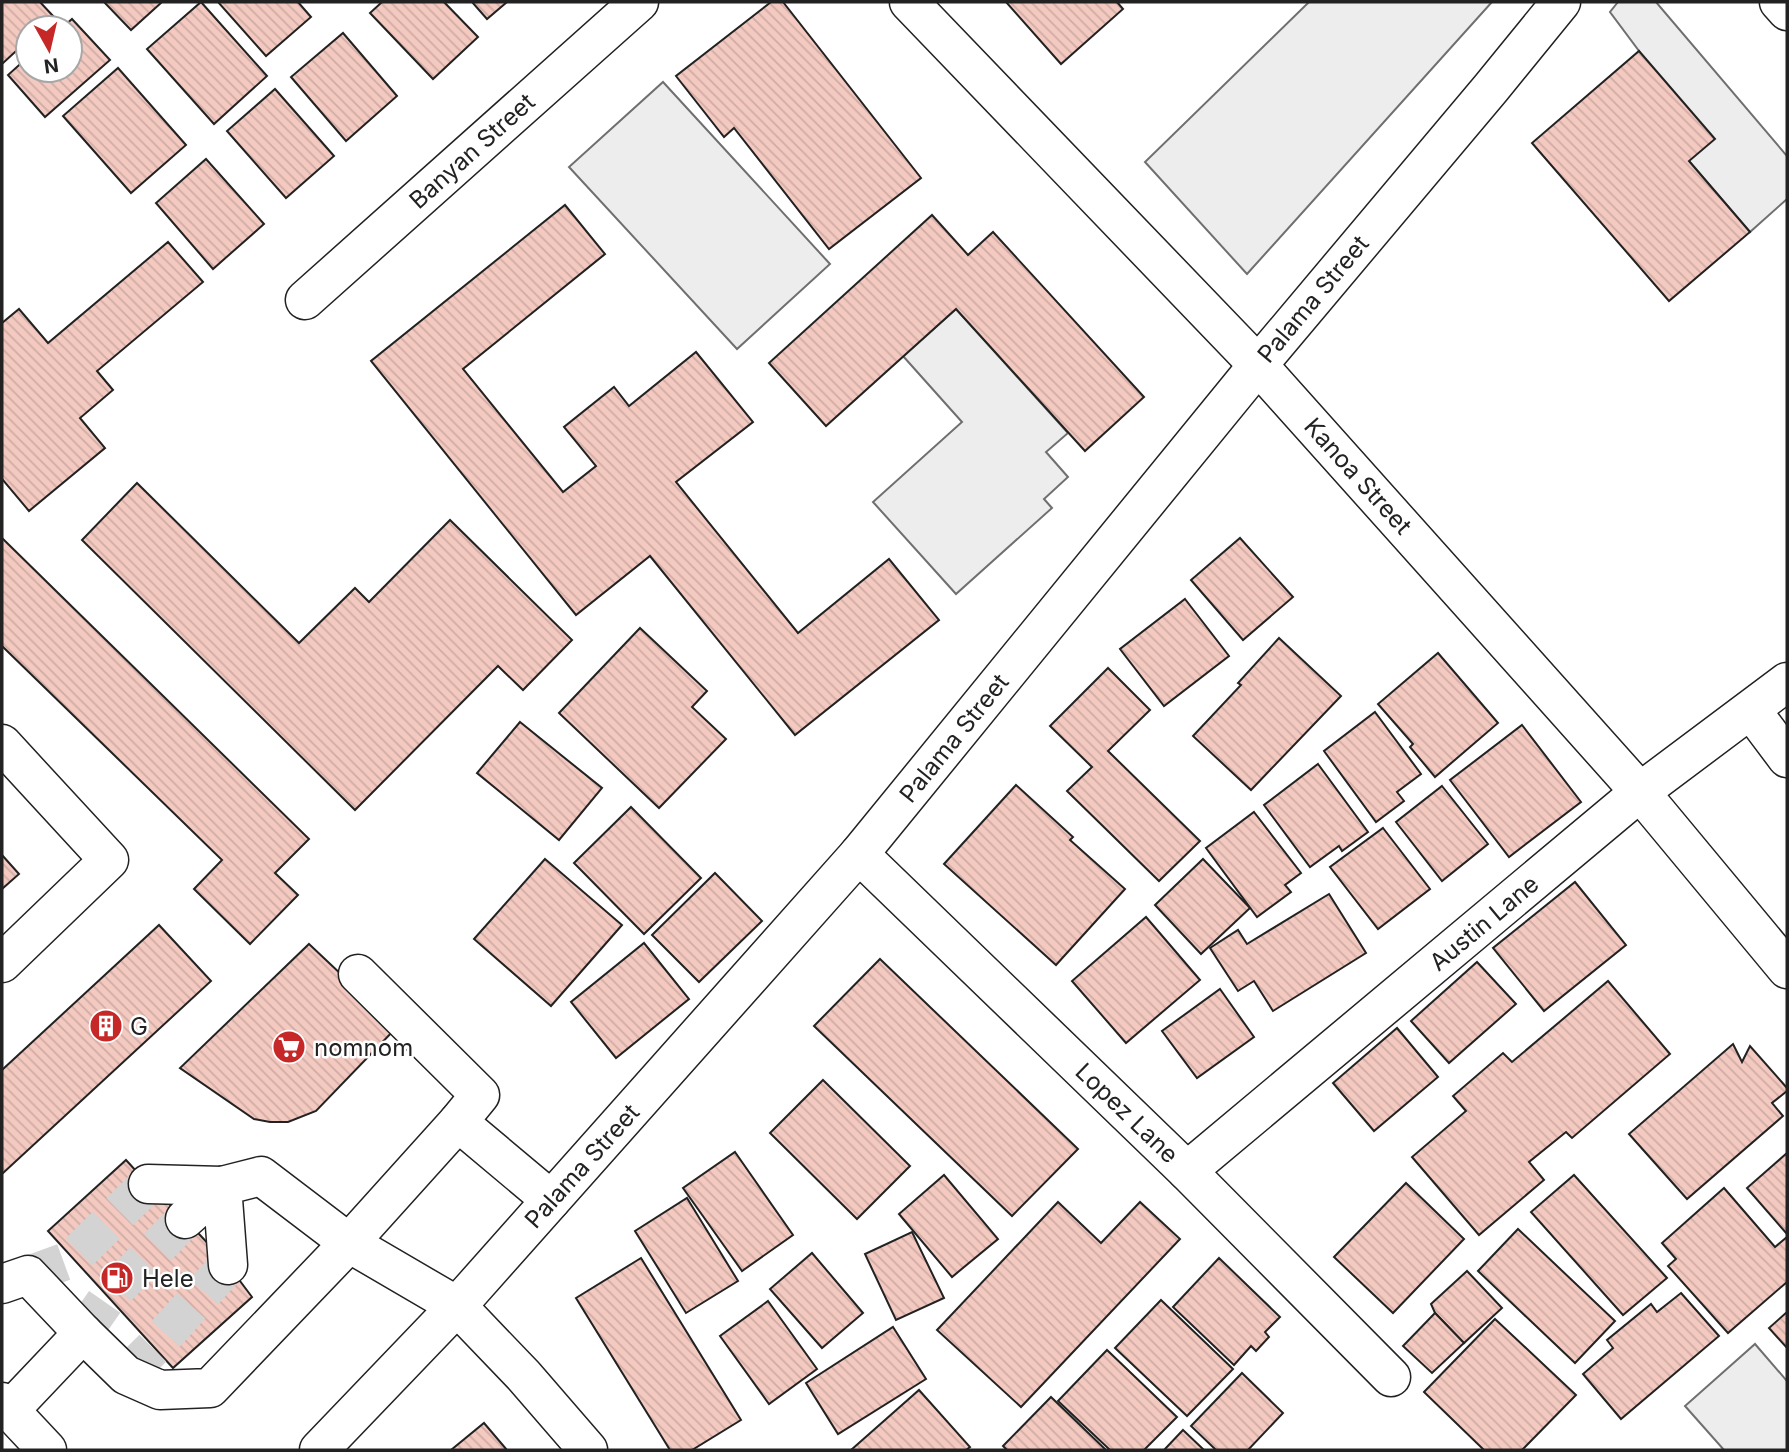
<svg xmlns="http://www.w3.org/2000/svg" width="1789" height="1452" font-family="Inter,sans-serif">
<style>
.parking{fill:#ededed;stroke:#6f6f6f;stroke-width:2}
.building{fill:url(#building-back-hatch);stroke:#222;stroke-width:2}
.lines{fill:none;stroke-linecap:round;stroke-linejoin:round}
.minor-tunnel{stroke:#d3d3d3;stroke-width:38;stroke-dasharray:38 19;stroke-linecap:butt}
.minor-casing{stroke:#222;stroke-width:41}
.major-casing{stroke:#222;stroke-width:41}
.minor{stroke:#fff;stroke-width:38}
.major{stroke:#fff;stroke-width:38}
.labels{text-anchor:middle;dominant-baseline:central;stroke-width:5;stroke-linejoin:round;paint-order:stroke}
.street-label{font-size:24px;fill:#222;stroke:#fff}
.poi-label{font-size:24px;fill:#222;stroke:#fff;text-anchor:start}
</style>
<defs>
<pattern id="building-back-hatch" width="6" height="6" patternUnits="userSpaceOnUse" patternTransform="scale(1.75)"><rect width="6" height="6" fill="#f3c9c0"/><path d="M-1 5l2 2M0 0l6 6M5-1l2 2" fill="none" stroke="#d0aca5"/></pattern>
</defs>
<rect width="100%" height="100%" fill="#fff"/>
<!-- parking -->
<g class="parking">
<path d="M 1309,2 L 1492,2 L 1247,274 L 1145,162 Z"/>
<path d="M 1618,2 L 1656,2 L 1787,156 L 1787,199 L 1750,232 L 1689,161 L 1639,51 L 1610,12 Z"/>
<path d="M 663,82 L 830,264 L 737,349 L 569,167 Z"/>
<path d="M 956,309 L 1068,433 L 1046,452 L 1068,477 L 1044,499 L 1052,508 L 956,594 L 873,502 L 962,422 L 903,356 Z"/>
<path d="M 1755,1344 L 1787,1381 L 1787,1450 L 1724,1450 L 1685,1406 Z"/>
</g>
<!-- building -->
<g class="building">
<path d="M 2,2 L 40,2 L 54,17 L 42,28 L 28,28 L 28,40 L 2,64 Z"/>
<path d="M 104,2 L 162,2 L 131,30 Z"/>
<path d="M 201,2 L 267,76 L 214,124 L 147,49 Z"/>
<path d="M 218,2 L 298,2 L 311,17 L 266,56 Z"/>
<path d="M 382,2 L 444,2 L 478,37 L 433,79 L 370,13 Z"/>
<path d="M 472,2 L 507,2 L 487,19 Z"/>
<path d="M 771,2 L 783,2 L 921,178 L 829,249 L 734,128 L 724,137 L 676,76 Z"/>
<path d="M 1006,2 L 1117,2 L 1123,9 L 1061,64 Z"/>
<path d="M 72,19 L 110,60 L 45,117 L 8,75 L 28,57 L 28,70 L 70,70 L 70,28 L 62,28 Z"/>
<path d="M 343,33 L 397,96 L 346,141 L 291,77 Z"/>
<path d="M 1639,51 L 1715,139 L 1689,161 L 1750,232 L 1669,301 L 1532,143 Z"/>
<path d="M 118,68 L 186,145 L 131,193 L 63,116 Z"/>
<path d="M 275,89 L 334,156 L 286,198 L 227,131 Z"/>
<path d="M 206,159 L 264,224 L 213,269 L 156,203 Z"/>
<path d="M 565,205 L 605,254 L 463,369 L 563,492 L 596,466 L 564,427 L 614,387 L 629,406 L 696,352 L 753,422 L 676,482 L 798,633 L 889,559 L 939,620 L 795,735 L 650,556 L 576,615 L 371,361 Z"/>
<path d="M 932,215 L 968,255 L 993,232 L 1144,397 L 1085,451 L 956,309 L 826,426 L 769,363 Z"/>
<path d="M 168,242 L 203,282 L 97,371 L 113,390 L 80,418 L 105,448 L 29,511 L 2,479 L 2,323 L 19,309 L 48,343 Z"/>
<path d="M 137,483 L 299,643 L 355,588 L 369,602 L 450,520 L 572,640 L 523,690 L 498,666 L 355,810 L 82,540 Z"/>
<path d="M 2,538 L 309,839 L 275,873 L 298,895 L 250,944 L 194,889 L 222,860 L 2,646 Z"/>
<path d="M 1240,538 L 1293,597 L 1243,640 L 1191,580 Z"/>
<path d="M 1185,599 L 1229,656 L 1164,706 L 1120,649 Z"/>
<path d="M 640,628 L 707,691 L 692,707 L 726,739 L 659,808 L 559,713 Z"/>
<path d="M 1279,638 L 1341,696 L 1251,790 L 1193,736 L 1241,685 L 1238,683 Z"/>
<path d="M 1438,653 L 1498,723 L 1435,777 L 1410,747 L 1413,744 L 1378,704 Z"/>
<path d="M 1108,668 L 1150,710 L 1108,751 L 1200,841 L 1159,881 L 1067,791 L 1092,767 L 1050,726 Z"/>
<path d="M 1375,712 L 1421,774 L 1397,792 L 1404,801 L 1376,822 L 1324,751 Z"/>
<path d="M 520,722 L 602,788 L 559,840 L 477,773 Z"/>
<path d="M 1522,725 L 1581,802 L 1509,857 L 1450,780 Z"/>
<path d="M 1318,764 L 1368,832 L 1342,851 L 1339,846 L 1310,867 L 1264,805 Z"/>
<path d="M 1016,785 L 1073,837 L 1070,840 L 1125,889 L 1056,965 L 944,864 Z"/>
<path d="M 1442,786 L 1488,844 L 1442,881 L 1396,822 Z"/>
<path d="M 631,807 L 701,878 L 644,934 L 574,863 Z"/>
<path d="M 1254,812 L 1301,873 L 1285,885 L 1291,892 L 1257,917 L 1206,848 Z"/>
<path d="M 1383,828 L 1430,889 L 1378,929 L 1330,867 Z"/>
<path d="M 2,855 L 19,874 L 2,889 Z"/>
<path d="M 545,859 L 622,925 L 551,1006 L 474,939 Z"/>
<path d="M 1203,859 L 1250,908 L 1201,954 L 1155,905 Z"/>
<path d="M 715,873 L 762,921 L 699,982 L 652,935 Z"/>
<path d="M 1575,882 L 1626,945 L 1544,1011 L 1493,948 Z"/>
<path d="M 1329,894 L 1366,953 L 1273,1011 L 1254,981 L 1238,991 L 1210,948 L 1238,930 L 1247,944 Z"/>
<path d="M 1146,917 L 1200,980 L 1126,1043 L 1072,981 Z"/>
<path d="M 159,925 L 211,981 L 2,1174 L 2,1070 Z"/>
<path d="M 644,943 L 689,999 L 616,1058 L 571,1002 Z"/>
<path d="M 309,944 L 397,1027 L 316,1111 L 288,1122 L 270,1122 L 254,1119 L 180,1068 Z"/>
<path d="M 880,959 L 1078,1149 L 1012,1216 L 814,1026 Z"/>
<path d="M 1477,962 L 1516,1004 L 1449,1063 L 1411,1021 Z"/>
<path d="M 1608,981 L 1670,1054 L 1572,1138 L 1566,1132 L 1529,1162 L 1544,1180 L 1479,1235 L 1412,1157 L 1466,1111 L 1453,1096 L 1503,1053 L 1512,1062 Z"/>
<path d="M 1220,989 L 1254,1037 L 1197,1078 L 1162,1031 Z"/>
<path d="M 1397,1028 L 1438,1077 L 1374,1131 L 1333,1083 Z"/>
<path d="M 1733,1044 L 1742,1062 L 1750,1046 L 1787,1088 L 1787,1091 L 1772,1103 L 1783,1116 L 1687,1199 L 1629,1134 Z"/>
<path d="M 823,1080 L 910,1166 L 857,1219 L 770,1133 Z"/>
<path d="M 735,1152 L 793,1235 L 742,1271 L 683,1188 Z"/>
<path d="M 1787,1153 L 1787,1234 L 1747,1188 Z"/>
<path d="M 126,1160 L 148,1184 L 185,1219 L 228,1265 L 252,1297 L 173,1368 L 48,1231 Z"/>
<path d="M 944,1175 L 998,1239 L 952,1277 L 899,1214 Z"/>
<path d="M 1574,1175 L 1667,1278 L 1623,1315 L 1531,1212 Z"/>
<path d="M 1406,1183 L 1464,1239 L 1393,1313 L 1334,1257 Z"/>
<path d="M 1724,1188 L 1775,1247 L 1787,1237 L 1787,1282 L 1728,1333 L 1668,1266 L 1676,1259 L 1662,1243 Z"/>
<path d="M 687,1198 L 738,1281 L 686,1313 L 635,1231 Z"/>
<path d="M 1058,1202 L 1101,1243 L 1140,1202 L 1180,1239 L 1021,1407 L 937,1330 Z"/>
<path d="M 1518,1229 L 1615,1321 L 1575,1363 L 1478,1271 Z"/>
<path d="M 912,1232 L 944,1298 L 896,1320 L 865,1254 Z"/>
<path d="M 812,1253 L 863,1313 L 822,1348 L 770,1289 Z"/>
<path d="M 641,1258 L 741,1420 L 692,1450 L 670,1450 L 576,1298 Z"/>
<path d="M 1219,1258 L 1280,1317 L 1265,1332 L 1269,1337 L 1256,1351 L 1251,1346 L 1234,1365 L 1173,1307 Z"/>
<path d="M 1467,1271 L 1502,1308 L 1464,1343 L 1435,1313 L 1431,1304 Z"/>
<path d="M 1681,1293 L 1719,1336 L 1621,1419 L 1583,1374 L 1613,1348 L 1607,1340 L 1651,1304 L 1657,1312 Z"/>
<path d="M 1161,1300 L 1233,1369 L 1187,1416 L 1115,1348 Z"/>
<path d="M 768,1301 L 817,1369 L 769,1404 L 720,1336 Z"/>
<path d="M 1787,1312 L 1787,1348 L 1769,1328 Z"/>
<path d="M 1435,1313 L 1464,1343 L 1432,1373 L 1403,1346 Z"/>
<path d="M 1495,1319 L 1576,1395 L 1522,1450 L 1484,1450 L 1424,1392 Z"/>
<path d="M 893,1327 L 926,1379 L 838,1434 L 806,1383 Z"/>
<path d="M 1107,1350 L 1177,1417 L 1144,1450 L 1110,1450 L 1058,1401 Z"/>
<path d="M 1242,1373 L 1283,1413 L 1248,1450 L 1216,1450 L 1191,1426 Z"/>
<path d="M 919,1390 L 970,1447 L 966,1450 L 851,1450 Z"/>
<path d="M 1051,1397 L 1106,1450 L 1007,1450 L 1003,1446 Z"/>
<path d="M 484,1423 L 507,1450 L 451,1450 Z"/>
<path d="M 1183,1430 L 1204,1450 L 1164,1450 Z"/>
</g>
<g class="lines">
<!-- minor-tunnel -->
<g class="minor-tunnel">
<path d="M 28,1275 L 72,1259 L 148,1184"/>
<path d="M 83,1333 L 108,1297 L 185,1219"/>
<path d="M 126,1375 L 154,1347 L 228,1265"/>
</g>
<defs>
<g id="minor">
<path d="M 909,2 L 1258,365 L 1640,792 L 1787,969"/>
<path d="M 305,300 L 639,2"/>
<path d="M 1751,710 L 1787,758"/>
<path d="M 2,744 L 109,860 L 2,963"/>
<path d="M 859,854 L 1187,1171 L 1391,1377"/>
<path d="M 358,974 L 480,1095 L 458,1122"/>
<path d="M 1187,1171 L 1640,792 L 1787,682"/>
<path d="M 148,1184 L 222,1186"/>
<path d="M 185,1219 L 222,1186"/>
<path d="M 228,1265 L 222,1186 L 261,1176 L 349,1243 L 457,1306 L 524,1376 L 588,1450"/>
<path d="M 2,1284 L 28,1275 L 83,1333 L 126,1375 L 160,1390 L 210,1388 L 349,1243 L 458,1122 L 551,1200"/>
<path d="M 10,1410 L 83,1333"/>
<path d="M 319,1450 L 457,1306 L 859,854 L 1258,365 L 1491,88 L 1561,2"/>
</g>
<g id="major">
<path d="M 1779,2 L 1787,11"/>
<path d="M 2,1402 L 47,1450"/>
</g>
</defs>
<!-- minor casing -->
<use href="#minor" class="minor-casing"/>
<!-- major casing -->
<use href="#major" class="major-casing"/>
<!-- minor -->
<use href="#minor" class="minor"/>
<!-- major -->
<use href="#major" class="major"/>
</g>
<!-- icons -->
<defs>
<symbol id="building-disc" viewBox="-11 -11 22 22"><circle r="9.5" fill="#c62828" stroke="#fff"/><path d="M-4-6H4V6H1V3H-1V6H-4ZM-2.5-4.3h1.7v1.8h-1.7ZM.8-4.3h1.7v1.8H.8ZM-2.5-1h1.7V.8h-1.7ZM.8-1h1.7V.8H.8Z" fill="#fff"/></symbol>
<symbol id="supermarket-disc" viewBox="-11 -11 22 22"><circle r="9.5" fill="#c62828" stroke="#fff"/><path d="M-6-5.5h2.5l.6 2H6L4.5 2H-2.5L-4.4-4H-6ZM-1.5 3.2a1.3 1.3 0 1 0 .1 0ZM3 3.2a1.3 1.3 0 1 0 .1 0Z" fill="#fff"/></symbol>
<symbol id="fuel-disc" viewBox="-11 -11 22 22"><circle r="9.5" fill="#c62828" stroke="#fff"/><path d="M-5.5-6h7V0h2V4h1.3V-2.5L3-4.5l.8-.8L6-3V5H2.5V1h-1V6h-7ZM-4.2-4.7v3.2H.2V-4.7Z" fill="#fff"/></symbol>
</defs>
<g fill-rule="evenodd">
<use href="#building-disc" x="87" y="1007" width="38" height="38"/>
<use href="#supermarket-disc" x="270" y="1028" width="38" height="38"/>
<use href="#fuel-disc" x="98" y="1259" width="38" height="38"/>
</g>
<g class="labels">
<!-- street labels -->
<g class="street-label">
<text transform="translate(472 151) rotate(-42)">Banyan Street</text>
<text transform="translate(1313 299) rotate(-50)">Palama Street</text>
<text transform="translate(1358 476) rotate(48)">Kanoa Street</text>
<text transform="translate(954 738) rotate(-51)">Palama Street</text>
<text transform="translate(1484 923) rotate(-40)">Austin Lane</text>
<text transform="translate(1127 1113) rotate(44)">Lopez Lane</text>
<text transform="translate(582 1166) rotate(-48)">Palama Street</text>
</g>
<!-- poi labels -->
<g class="poi-label">
<text x="130" y="1026">G</text>
<text x="314" y="1047">nomnom</text>
<text x="142" y="1278">Hele</text>
</g>
</g>
<!-- border -->
<rect width="1789" height="1452" fill="none" stroke="#222222" stroke-width="7"/>
<!-- north arrow -->
<g transform="translate(49 49) rotate(172)"><circle r="33" fill="#ffffff" stroke="#a7a7a7" stroke-width="2"/>
<path d="M0-5L12 26L0 18L-12 26Z" fill="#c62828"/>
<text y="-10" font-size="19" font-weight="bold" text-anchor="middle" fill="#222222">N</text>
</g>
</svg>
